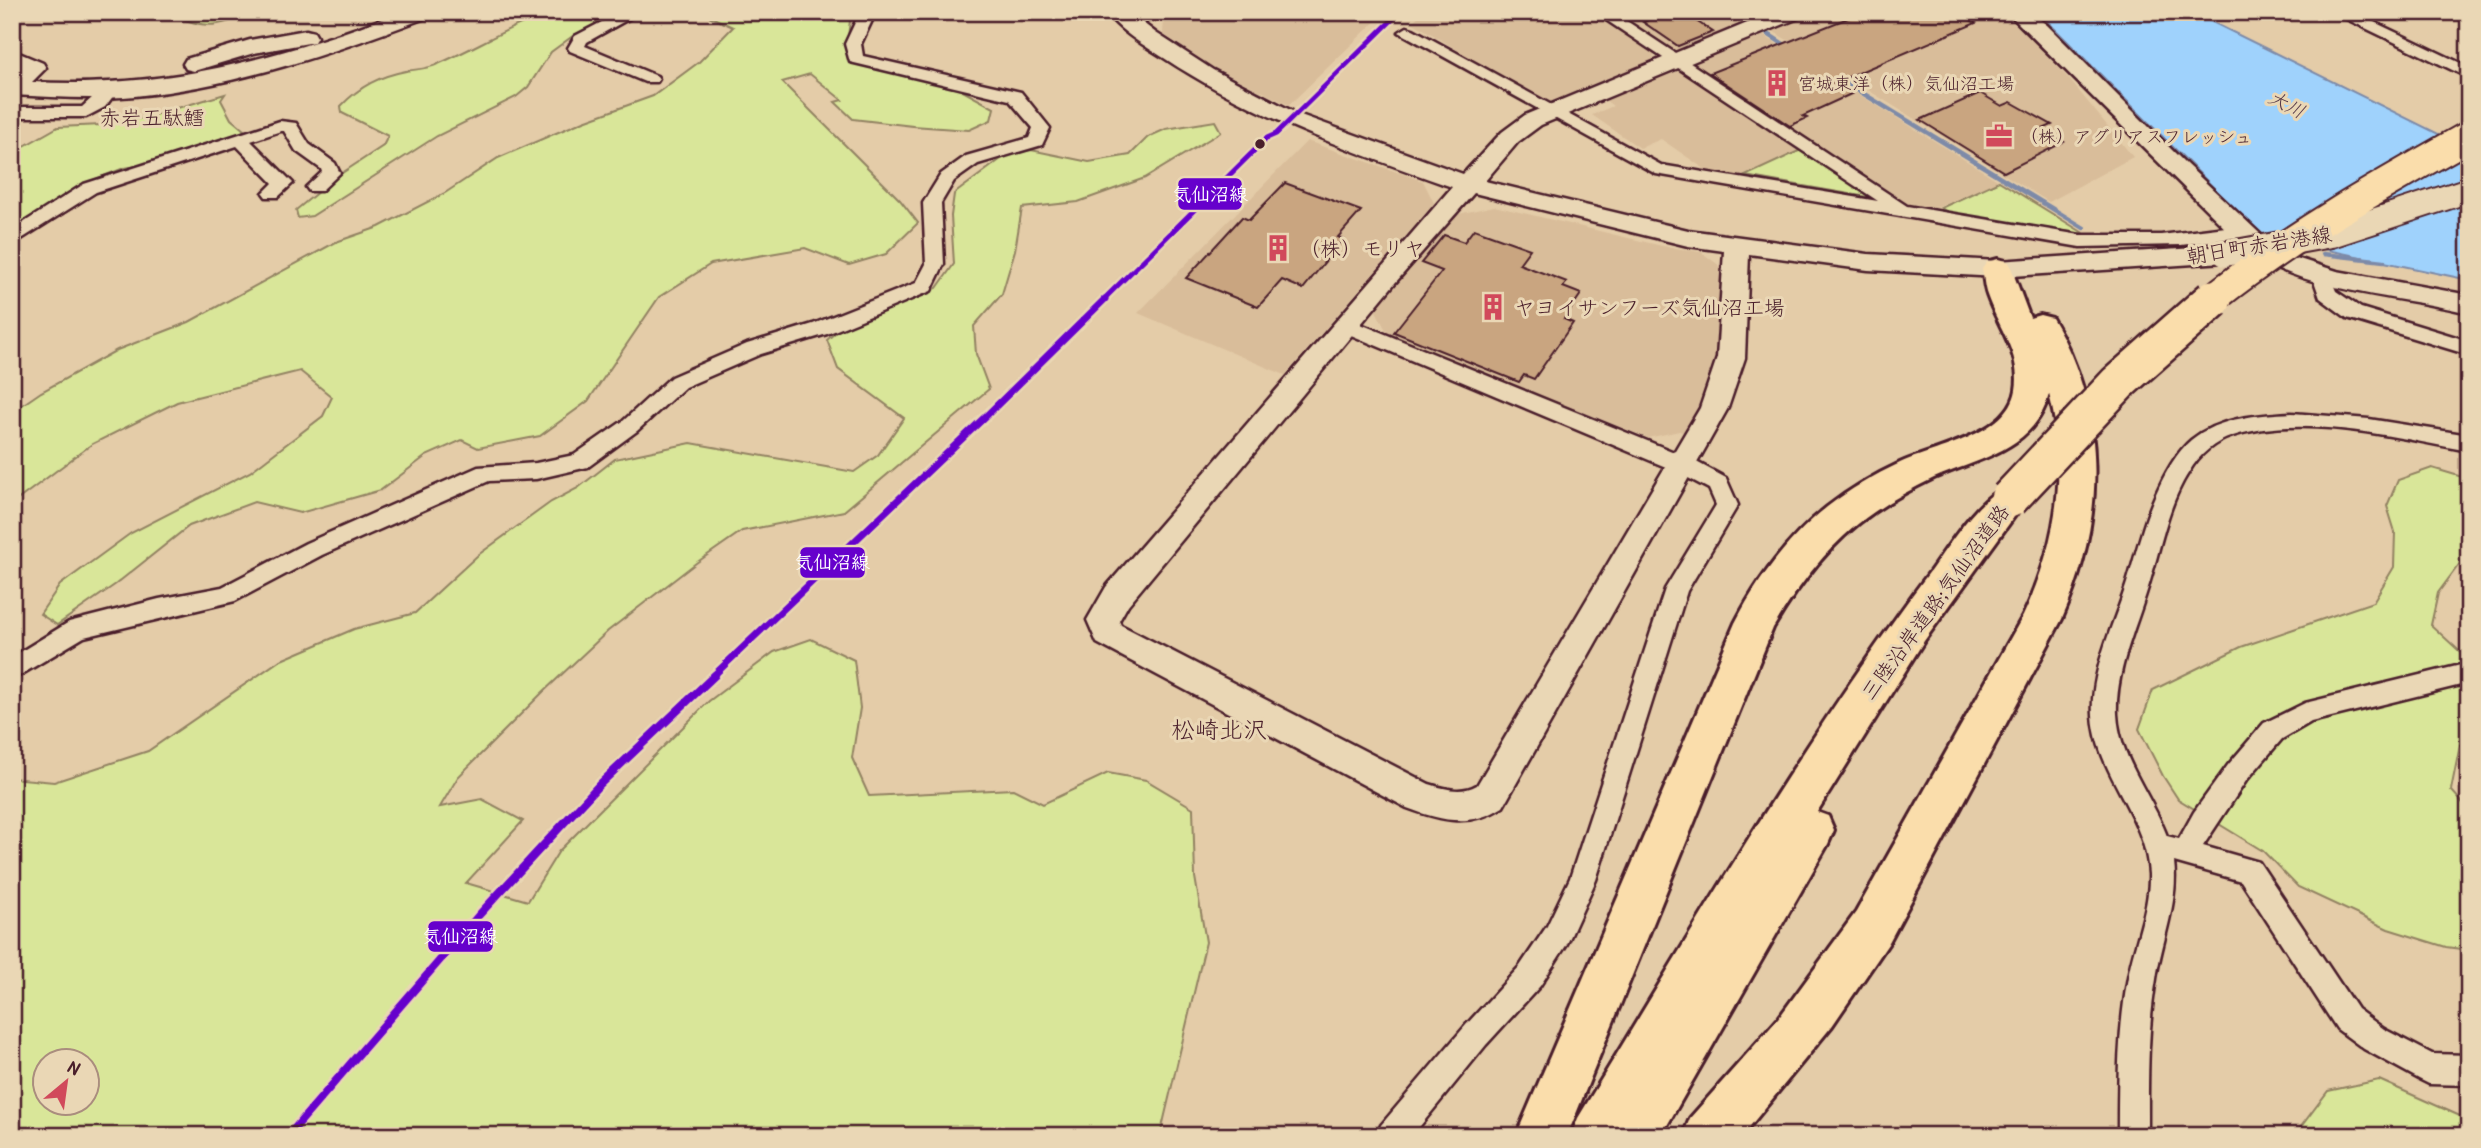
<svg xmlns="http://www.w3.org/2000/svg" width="2481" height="1148" font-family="'Patrick Hand','Klee One',sans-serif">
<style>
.built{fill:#d9bd9a}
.green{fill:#d9e699;stroke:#928262;stroke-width:2;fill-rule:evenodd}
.water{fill:#9fd2fc;stroke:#7d8aa8;stroke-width:2}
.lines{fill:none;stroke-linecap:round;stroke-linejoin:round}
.stream{stroke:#7d8aa8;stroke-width:4.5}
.building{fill:#c9a580;stroke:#4a1f2b;stroke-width:2}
.street-casing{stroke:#4a1f2b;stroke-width:5}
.secondary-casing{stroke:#4a1f2b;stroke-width:5}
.highway-casing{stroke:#4a1f2b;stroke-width:6}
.street{fill:#ead7b5;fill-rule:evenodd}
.secondary{fill:#ead7b5;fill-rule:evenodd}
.highway{fill:#faddab;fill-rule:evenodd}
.secondary-bridge-casing{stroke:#4a1f2b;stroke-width:28;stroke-linecap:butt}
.highway-bridge-far1-casing{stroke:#4a1f2b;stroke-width:33;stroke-linecap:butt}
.highway-bridge-casing{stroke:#4a1f2b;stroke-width:42;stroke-linecap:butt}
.secondary-bridge{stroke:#ead7b5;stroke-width:24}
.highway-bridge-far1{stroke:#faddab;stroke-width:29}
.highway-bridge{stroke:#faddab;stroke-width:37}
.bus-1-far2-casing{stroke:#ead7b5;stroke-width:10}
.bus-1-far1-casing{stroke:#ead7b5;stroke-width:12}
.bus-1-casing{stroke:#ead7b5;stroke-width:13}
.bus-1-far2{stroke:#60c;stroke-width:5}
.bus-1-far1{stroke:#60c;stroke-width:7}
.bus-1{stroke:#60c;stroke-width:8}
.bus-dot{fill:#4a1f2b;stroke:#ead7b5;stroke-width:2.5}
.labels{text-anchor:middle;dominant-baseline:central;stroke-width:6;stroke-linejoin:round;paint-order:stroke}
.far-poi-label{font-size:18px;fill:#4a1f2b;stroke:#ead7b5;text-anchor:start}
.far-water-label{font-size:19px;font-style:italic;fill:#573a4a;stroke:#ead7b5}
.far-quarter-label{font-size:21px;fill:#4a1f2b;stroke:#ead7b5}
.street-label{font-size:21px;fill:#4a1f2b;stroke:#ead7b5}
.poi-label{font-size:21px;fill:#4a1f2b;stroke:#ead7b5;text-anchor:start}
.quarter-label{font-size:24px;fill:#4a1f2b;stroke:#ead7b5}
.line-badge{stroke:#ead7b5;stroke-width:2.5}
.badge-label{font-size:19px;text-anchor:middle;font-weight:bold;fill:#fff}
</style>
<rect width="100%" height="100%" fill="#e4cca8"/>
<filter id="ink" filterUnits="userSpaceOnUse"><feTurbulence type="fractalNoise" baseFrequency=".0143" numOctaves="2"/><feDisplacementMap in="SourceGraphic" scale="14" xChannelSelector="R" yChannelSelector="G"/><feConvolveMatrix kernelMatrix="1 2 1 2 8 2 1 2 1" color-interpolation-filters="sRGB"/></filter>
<g filter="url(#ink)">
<!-- built -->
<g class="built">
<path d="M 1177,12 L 1385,12 L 1289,105 L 1211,66 L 1163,34 L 1164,17 Z"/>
<path d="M 1423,12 L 1596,12 L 1655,51 L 1652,64 L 1545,104 L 1412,22 Z"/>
<path d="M 1614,12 L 1725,12 L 1747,26 L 1686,53 L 1672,48 Z"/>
<path d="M 1811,12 L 1998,12 L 2023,30 L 2069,79 L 2133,157 L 2049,202 L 1771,30 Z"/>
<path d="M 1761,34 L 1999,181 L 1936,208 L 1706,170 L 1661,139 L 1640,148 L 1592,115 L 1613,106 L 1605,100 Z"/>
<path d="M 1307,141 L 1423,181 L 1434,203 L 1285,375 L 1138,313 Z"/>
<path d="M 1494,206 L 1662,246 L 1701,252 L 1724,269 L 1716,363 L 1699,414 L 1687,433 L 1679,431 L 1648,438 L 1388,334 L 1375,309 L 1454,215 Z"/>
</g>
<!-- green -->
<g class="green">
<path d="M 165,12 L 250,12 C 214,31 201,27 165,12 Z"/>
<path d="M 552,12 L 623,12 L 574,35 L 551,52 L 528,87 L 516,97 L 437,136 L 312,216 L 298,218 L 296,210 L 336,177 L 383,146 L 388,136 L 342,113 L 341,106 C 360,86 380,76 406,71 C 417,69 429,69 438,64 C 477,47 511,25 552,12 Z"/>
<path d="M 712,12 L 851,12 L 847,45 L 872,64 L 961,90 L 994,108 L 991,120 L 969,130 L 913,126 L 853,119 L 835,102 L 842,100 L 810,74 L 782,82 L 900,200 L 918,223 L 886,254 L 849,265 L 805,248 L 711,264 L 659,297 L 588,401 L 540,436 L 478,448 L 462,440 L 426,456 L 381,490 L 300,513 L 254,502 L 189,526 L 116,584 L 57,625 L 40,614 L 60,585 L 131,533 L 250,472 L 323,416 L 332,397 L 300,371 L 177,402 L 92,444 L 12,504 L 12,412 L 41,392 L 117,350 L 189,322 L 336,242 L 379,227 L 445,193 L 498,158 L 584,121 L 653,96 L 699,62 L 733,27 L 709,16 Z"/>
<path d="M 225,94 L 221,100 L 231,119 L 244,130 L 239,136 L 161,163 L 124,168 L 86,183 L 36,219 L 12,226 L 12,153 L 58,127 L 102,125 L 147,117 Z"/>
<path d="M 1215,121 L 1221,132 L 1145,178 L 1078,202 L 1022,208 L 1015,250 L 1002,294 L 974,326 L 976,354 L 989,389 L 844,511 L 742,531 L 696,563 L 608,631 L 542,693 L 458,777 L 440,807 L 482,799 L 523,821 L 466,883 L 528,901 L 559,851 L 709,701 L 774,652 L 811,639 L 854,660 L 860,708 L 852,758 L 869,796 L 1013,789 L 1043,804 L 1108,773 L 1146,780 L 1193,808 L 1195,877 L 1206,942 L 1160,1136 L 12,1136 L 12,778 L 54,782 L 148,751 L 279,661 L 354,629 L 415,613 L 478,555 L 551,502 L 578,488 L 615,459 L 691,443 L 854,472 L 878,455 L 904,418 L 838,369 L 827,340 L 844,325 L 937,288 L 954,264 L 951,216 L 954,194 L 1009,153 L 1031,150 L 1089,162 L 1130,155 L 1148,137 L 1166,129 ZM 46,1060 L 88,1060 L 88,1102 L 46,1102 Z"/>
<path d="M 1801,150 L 1873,198 L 1745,176 Z"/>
<path d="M 1999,181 L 2085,234 L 1952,215 L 1941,208 Z"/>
<path d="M 2432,468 L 2469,479 L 2469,551 L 2438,593 L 2431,625 L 2469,660 L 2469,738 L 2460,745 L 2451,790 L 2469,810 L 2469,950 L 2446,947 L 2388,929 L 2298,887 L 2263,851 L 2178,799 L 2163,776 L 2139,729 L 2153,690 L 2241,647 L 2373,602 L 2394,567 L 2395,532 L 2387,506 L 2398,480 Z"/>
<path d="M 2379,1080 L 2469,1120 L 2469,1136 L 2294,1136 L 2328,1091 Z"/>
</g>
<!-- water -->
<path class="water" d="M 2038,12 L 2192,12 L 2469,149 L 2469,280 L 2262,236 Z"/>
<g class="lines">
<!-- stream -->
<g class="stream">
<path d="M 1734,12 L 1788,47"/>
<path d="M 1836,77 L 2084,228"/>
<path d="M 2323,254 L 2384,261"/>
</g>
</g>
<!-- building -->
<g class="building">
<path d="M 1632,12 L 1682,12 L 1713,32 L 1678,46 L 1643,22 L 1646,21 Z"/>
<path d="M 1863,12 L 1956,12 L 1976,23 L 1834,83 L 1851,94 L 1803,116 L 1807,118 L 1790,126 L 1710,73 Z"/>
<path d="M 1980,93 L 2002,106 L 2011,102 L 2052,125 L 2043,129 L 2064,142 L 2004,172 L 1920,120 Z"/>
<path d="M 1285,183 L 1361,211 L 1338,237 L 1343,239 L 1303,289 L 1282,280 L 1258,307 L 1186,278 L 1242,217 L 1249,220 Z"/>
<path d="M 1474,229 L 1530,249 L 1519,264 L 1567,282 L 1563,287 L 1581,294 L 1564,319 L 1573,323 L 1534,379 L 1524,375 L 1519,382 L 1394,332 L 1442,271 L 1421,263 L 1444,235 L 1464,242 Z"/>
</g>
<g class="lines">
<defs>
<g id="street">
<path d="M 621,12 L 641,12 L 587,42 L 585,46 L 657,76 L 659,79 L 657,82 L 645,82 L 570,51 L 568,48 L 575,36 Z"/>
<path d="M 860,12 L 876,12 L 861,44 L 863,56 L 1021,92 L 1050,128 L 1042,145 L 978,164 L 954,181 L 941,203 L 944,264 L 931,291 L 827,334 L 761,354 L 685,387 L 637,431 L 588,467 L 536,479 L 489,481 L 322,555 L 235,601 L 84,637 L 12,680 L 12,657 L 69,622 L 159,599 L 222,587 L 306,543 L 478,467 L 536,463 L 574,455 L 623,421 L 671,377 L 747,344 L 813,324 L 916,283 L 926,264 L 923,203 L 941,174 L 966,156 L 1029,138 L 1033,128 L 1009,100 L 850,62 L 845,44 Z"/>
<path d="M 1144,12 L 1166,12 L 1134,27 L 1122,27 L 1120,24 Z"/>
<path d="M 1594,12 L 1613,12 L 1907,206 L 2080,235 L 2161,235 L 2242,225 L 2251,231 L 2242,237 L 2181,245 L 2080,247 L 1656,174 L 1399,32 L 1407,27 L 1413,29 L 1661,165 L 1878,201 Z"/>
<path d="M 2332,12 L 2353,12 L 2469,67 L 2469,78 Z"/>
<path d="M 109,86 L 117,91 L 105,107 L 86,117 L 12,117 L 12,107 L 82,107 L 103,88 Z"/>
<path d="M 280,121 L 296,123 L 309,144 L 335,163 L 340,173 L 321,191 L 309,191 L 306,187 L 322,172 L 321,169 L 296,151 L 284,131 L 281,131 L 251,141 L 293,183 L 278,197 L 266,197 L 263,193 L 273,183 L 237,146 L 96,192 L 12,245 L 12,230 L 84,184 Z"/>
<path d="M 2322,272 L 2329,274 L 2336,291 L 2361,308 L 2469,341 L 2469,355 L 2347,318 L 2320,298 L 2313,278 L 2315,274 Z"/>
<path d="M 1346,318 L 1689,458 L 1726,478 L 1738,505 L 1687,591 L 1596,880 L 1567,944 L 1540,986 L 1486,1045 L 1412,1136 L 1377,1136 L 1381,1125 L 1466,1025 L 1520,966 L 1547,926 L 1570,878 L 1665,589 L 1716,505 L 1709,489 L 1673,470 L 1339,330 L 1336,325 L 1339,320 Z"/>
<path d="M 2292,413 L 2369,419 L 2469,435 L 2469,451 C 2399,438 2302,413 2233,436 C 2214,442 2199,455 2189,472 C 2168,504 2161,545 2150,581 C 2138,623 2115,670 2117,714 C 2119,758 2152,796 2167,836 L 2179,839 L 2194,812 L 2228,765 L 2264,723 L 2305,703 L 2469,663 L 2469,683 L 2311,722 L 2282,739 L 2246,781 L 2203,846 L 2259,862 L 2357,1009 L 2384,1029 L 2432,1054 L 2469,1055 L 2469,1085 L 2429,1084 L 2419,1079 L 2364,1049 L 2337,1029 L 2241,881 L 2174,862 C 2179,902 2162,939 2156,979 C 2147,1031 2148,1083 2148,1136 L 2118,1136 C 2118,1083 2118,1030 2128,977 C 2134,943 2150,909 2149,874 C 2146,816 2096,773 2093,715 C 2090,672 2114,624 2127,583 C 2137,551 2144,518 2159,487 C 2167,470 2177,452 2191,440 C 2219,417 2258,415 2292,413 Z"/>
</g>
<g id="secondary">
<path d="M 400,12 L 430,12 L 428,17 C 333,53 237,86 135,96 C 94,100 53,97 12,95 L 12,75 L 20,69 L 12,66 L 12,50 L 43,63 L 46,68 L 32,82 C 167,89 274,60 400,12 Z"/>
<path d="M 1106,12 L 1129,12 L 1156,33 L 1213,70 L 1298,114 L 1463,174 L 1502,132 L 1525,115 L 1774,12 L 1803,12 L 1801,17 L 1541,125 L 1518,142 L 1485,181 L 1688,230 L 1868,254 L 1998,261 L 2225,246 L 2234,248 L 2238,254 L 2234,260 L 2225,262 L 1998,277 L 1868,270 L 1749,254 L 1745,358 L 1728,408 L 1503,807 C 1470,828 1442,821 1407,808 L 1097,643 L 1087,620 L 1106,587 L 1452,187 C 1351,151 1255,118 1164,58 C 1145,46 1119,31 1106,12 ZM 1474,193 L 1688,246 L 1724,251 L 1717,358 L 1700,408 L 1477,785 C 1462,794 1445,789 1429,784 L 1121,625 L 1119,621 L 1128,605 L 1395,283 Z"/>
<path d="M 2007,12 L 2030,12 L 2047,25 L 2186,164 L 2272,245 L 2296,258 L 2337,271 L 2469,295 L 2469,313 C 2396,295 2321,294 2254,257 Z"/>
<path d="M 306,30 L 314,32 L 317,37 L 314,42 L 254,53 L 194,71 L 186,69 L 183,64 L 186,59 L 250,40 Z"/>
</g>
<g id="highway">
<path d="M 1998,259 L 2009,262 L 2030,318 L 2040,315 L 2052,318 C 2109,412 2105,521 2062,619 L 1888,944 L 1832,1026 L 1742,1136 L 1683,1136 L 1690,1118 L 1778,1019 L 1856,912 L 2023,616 C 2056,546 2069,470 2049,394 C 2035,449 1980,458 1934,478 C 1913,488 1893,499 1874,512 C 1830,542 1800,583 1773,628 L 1567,1136 L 1516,1136 L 1735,623 C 1758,579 1788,538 1827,507 C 1849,490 1874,475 1900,463 C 1935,447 2008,435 2016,390 C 2022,355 1998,327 1987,295 C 1984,287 1984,278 1982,269 L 1987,262 Z"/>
<path d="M 2009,485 L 2022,489 L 2027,499 L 1924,641 L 1817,812 L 1828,816 L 1834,830 L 1828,844 L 1661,1136 L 1571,1136 L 1578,1118 C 1691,933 1801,743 1931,570 C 1949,545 1981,494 2009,485 Z"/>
</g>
</defs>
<!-- street casing -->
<use href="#street" class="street-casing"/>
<!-- secondary casing -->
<use href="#secondary" class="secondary-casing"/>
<!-- highway casing -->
<use href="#highway" class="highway-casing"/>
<!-- street -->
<use href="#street" class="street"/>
<!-- secondary -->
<use href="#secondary" class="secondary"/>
<!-- highway -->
<use href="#highway" class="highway"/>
<defs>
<path id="secondary-bridge" d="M 2225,254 L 2331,235 L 2469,190"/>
<path id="highway-bridge-far1" d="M 2211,300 C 2291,236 2380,186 2469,136"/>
<path id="highway-bridge" d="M 2009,499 L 2118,383 L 2213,299"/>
</defs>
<!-- secondary-bridge casing -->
<use href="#secondary-bridge" class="secondary-bridge-casing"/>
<!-- highway-bridge-far1 casing -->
<use href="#highway-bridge-far1" class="highway-bridge-far1-casing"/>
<!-- highway-bridge casing -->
<use href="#highway-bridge" class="highway-bridge-casing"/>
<!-- secondary-bridge -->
<use href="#secondary-bridge" class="secondary-bridge"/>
<!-- highway-bridge-far1 -->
<use href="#highway-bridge-far1" class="highway-bridge-far1"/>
<!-- highway-bridge -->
<use href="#highway-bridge" class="highway-bridge"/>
<defs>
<path id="bus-1-far2" d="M 1103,300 L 1267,138 L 1276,134 L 1400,12"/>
<path id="bus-1-far1" d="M 713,676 L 986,416 L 1105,299"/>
<path id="bus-1" d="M 288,1136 L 478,916 L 599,785 L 715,675"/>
</defs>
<!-- bus-1-far2 casing -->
<use href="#bus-1-far2" class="bus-1-far2-casing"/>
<!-- bus-1-far1 casing -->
<use href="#bus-1-far1" class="bus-1-far1-casing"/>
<!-- bus-1 casing -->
<use href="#bus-1" class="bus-1-casing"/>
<!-- bus-1-far2 -->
<use href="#bus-1-far2" class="bus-1-far2"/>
<!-- bus-1-far1 -->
<use href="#bus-1-far1" class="bus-1-far1"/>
<!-- bus-1 -->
<use href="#bus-1" class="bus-1"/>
</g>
</g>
<!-- icons -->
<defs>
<symbol id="building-bare" viewBox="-9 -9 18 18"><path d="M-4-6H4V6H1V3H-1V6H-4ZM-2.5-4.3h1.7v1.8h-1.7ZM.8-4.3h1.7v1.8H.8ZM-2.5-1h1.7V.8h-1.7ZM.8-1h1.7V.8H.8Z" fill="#d1495b" stroke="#ead7b5" stroke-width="2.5" paint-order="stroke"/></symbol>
<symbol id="office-bare" viewBox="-9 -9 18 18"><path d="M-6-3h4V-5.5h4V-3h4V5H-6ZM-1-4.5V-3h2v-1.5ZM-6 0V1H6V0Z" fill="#d1495b" stroke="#ead7b5" stroke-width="2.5" paint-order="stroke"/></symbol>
</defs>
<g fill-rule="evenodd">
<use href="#building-bare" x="1758" y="64" width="38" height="38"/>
<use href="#office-bare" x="1980" y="117" width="38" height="38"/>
<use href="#building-bare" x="1259" y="229" width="38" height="38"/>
<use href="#building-bare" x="1474" y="288" width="38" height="38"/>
</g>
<!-- markers -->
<circle class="bus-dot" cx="1260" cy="144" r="6"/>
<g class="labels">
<!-- far-poi labels -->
<g class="far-poi-label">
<text x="1798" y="83">宮城東洋（株）気仙沼工場</text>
<text x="2020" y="136">（株）アグリアスフレッシュ</text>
</g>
<!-- far-water labels -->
<g class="far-water-label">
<text transform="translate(2287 104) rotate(27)">大川</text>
</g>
<!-- far-quarter labels -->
<g class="far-quarter-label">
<text x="152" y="117">赤岩五駄鱈</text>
</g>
<!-- street labels -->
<g class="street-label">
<text transform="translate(2259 245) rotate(-9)">朝日町赤岩港線</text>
<text transform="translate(1935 602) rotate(-54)">三陸沿岸道路;気仙沼道路</text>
</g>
<!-- poi labels -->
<g class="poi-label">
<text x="1299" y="248">（株）モリヤ</text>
<text x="1514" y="307">ヤヨイサンフーズ気仙沼工場</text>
</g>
<!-- quarter labels -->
<g class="quarter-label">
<text x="1219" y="729">松崎北沢</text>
</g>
</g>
<g class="line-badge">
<rect x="1177" y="177" width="66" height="34" rx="7" fill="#60c"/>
<rect x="799" y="546" width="67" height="33" rx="7" fill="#60c"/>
<rect x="427" y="920" width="67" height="33" rx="7" fill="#60c"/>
</g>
<g class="badge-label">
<text x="1210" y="201">気仙沼線</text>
<text x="832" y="569">気仙沼線</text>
<text x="460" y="943">気仙沼線</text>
</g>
<!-- margin -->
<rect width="2481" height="1148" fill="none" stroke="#ead7b5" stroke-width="42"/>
<rect x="21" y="21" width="2439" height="1106" fill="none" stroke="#4a1f2b" stroke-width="2.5" filter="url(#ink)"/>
<!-- north arrow -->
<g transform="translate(66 1082) rotate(29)"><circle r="33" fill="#ead7b5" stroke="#aa8d7e" stroke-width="2"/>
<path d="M0-5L12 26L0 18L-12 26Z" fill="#d1495b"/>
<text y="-10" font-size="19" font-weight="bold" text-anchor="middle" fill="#4a1f2b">N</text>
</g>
</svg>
